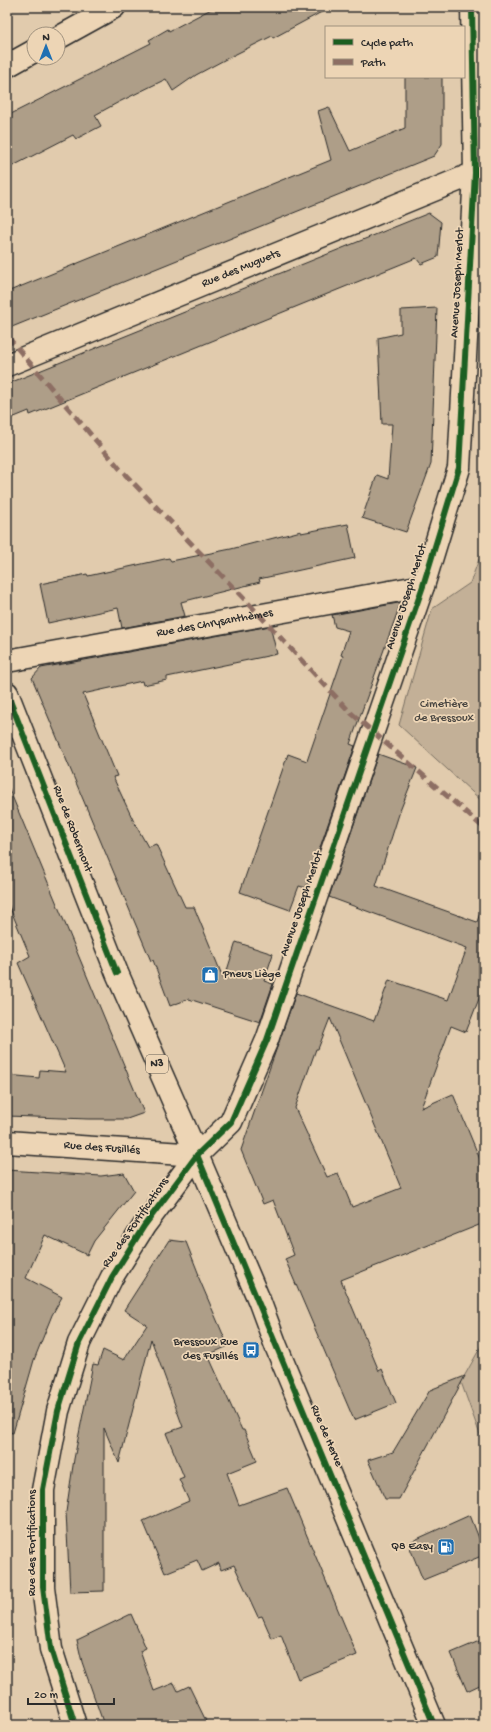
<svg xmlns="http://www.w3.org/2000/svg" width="491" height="1732" font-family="'Gochi Hand',sans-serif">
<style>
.green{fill:#c3b097;stroke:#776e61}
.building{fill:#ae9e88;stroke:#2b2b2b;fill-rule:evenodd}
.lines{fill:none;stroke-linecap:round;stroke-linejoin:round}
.minor-casing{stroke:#2b2b2b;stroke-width:25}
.major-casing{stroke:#2b2b2b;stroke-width:25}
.minor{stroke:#edd5b5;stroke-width:22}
.major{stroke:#edd5b5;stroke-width:22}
.quiet{stroke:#8d6e63;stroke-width:5;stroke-dasharray:10 5;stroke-linecap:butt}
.cycleway-casing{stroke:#edd5b5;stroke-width:8}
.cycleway{stroke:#1b5e20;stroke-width:6}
.labels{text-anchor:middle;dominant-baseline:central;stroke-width:3.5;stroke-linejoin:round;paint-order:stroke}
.shield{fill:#edd5b5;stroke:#655e54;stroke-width:1}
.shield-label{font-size:11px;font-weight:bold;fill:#2b2b2b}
.street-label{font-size:12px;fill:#2b2b2b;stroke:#edd5b5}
.park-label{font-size:12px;fill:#494641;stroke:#edd5b5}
.poi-label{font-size:12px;fill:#2b2b2b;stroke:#edd5b5;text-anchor:end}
</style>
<rect width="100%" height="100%" fill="#e1cbad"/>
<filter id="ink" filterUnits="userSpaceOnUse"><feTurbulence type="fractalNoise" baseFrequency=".025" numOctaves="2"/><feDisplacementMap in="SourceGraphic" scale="8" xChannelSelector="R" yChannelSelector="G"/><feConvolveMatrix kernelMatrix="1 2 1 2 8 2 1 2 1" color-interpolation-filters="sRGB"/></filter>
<g filter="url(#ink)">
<!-- green -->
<g class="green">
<path d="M 484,546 L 484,803 L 399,725 L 432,609 L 470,583 Z"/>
<path d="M 484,1341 L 484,1446 L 461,1382 Z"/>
</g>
<!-- building -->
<g class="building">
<path d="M 215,7 L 331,7 L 273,38 L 272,36 L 226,59 L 196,75 L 173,91 L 166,79 L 119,102 L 95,115 L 101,126 L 76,139 L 73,135 L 7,169 L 7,116 L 151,43 L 149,40 L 168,29 L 169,31 Z"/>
<path d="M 405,77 L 442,77 L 442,144 L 434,156 L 7,329 L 7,292 L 331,160 L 318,111 L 329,107 L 350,151 L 405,128 Z"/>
<path d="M 429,213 L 441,222 L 438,257 L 421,264 L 416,258 L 30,415 L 29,411 L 7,420 L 7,384 Z"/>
<path d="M 437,308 L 431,464 L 406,532 L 362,518 L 377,475 L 388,479 L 392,424 L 382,424 L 378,338 L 401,333 L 401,310 Z"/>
<path d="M 348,524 L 355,558 L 259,579 L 260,582 L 181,602 L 185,616 L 122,628 L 118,608 L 48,623 L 40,584 L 87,574 L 88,576 L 169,558 L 171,561 L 231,549 L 301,531 L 301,533 Z"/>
<path d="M 398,603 L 400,605 L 350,744 L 355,746 L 306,888 L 299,886 L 290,910 L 240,892 L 288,754 L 307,761 L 343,656 L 341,655 L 349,631 L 335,627 L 332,615 Z"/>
<path d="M 270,626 L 277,654 L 167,677 L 167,680 L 143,685 L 142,681 L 83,694 L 117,776 L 113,777 L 134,822 L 148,847 L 156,844 L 185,907 L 194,907 L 224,980 L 236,942 L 273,954 L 264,981 L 273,984 L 260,1022 L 189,999 L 170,1006 L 153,960 L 151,961 L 32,678 L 41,668 Z"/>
<path d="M 378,754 L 417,768 L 400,811 L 376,886 L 477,922 L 481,910 L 484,910 L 484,986 L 466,1032 L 451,1026 L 421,1108 L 453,1094 L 484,1169 L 484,1223 L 341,1280 L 379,1371 L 382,1369 L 396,1403 L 354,1420 L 285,1259 L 294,1255 L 273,1200 L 263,1204 L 241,1150 L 296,993 L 374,1021 L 389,980 L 448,1000 L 467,948 L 329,897 ZM 330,1018 L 401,1188 L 352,1207 L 338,1173 L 327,1177 L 295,1108 L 316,1049 L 318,1049 Z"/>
<path d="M 7,784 L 144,1113 L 127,1119 L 88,1119 L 7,1116 L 7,1075 L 39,1078 L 40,1070 L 66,1072 L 18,963 L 30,956 L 7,901 Z"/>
<path d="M 7,1170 L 101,1176 L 124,1173 L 134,1191 L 94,1241 L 87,1255 L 45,1235 L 26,1278 L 62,1297 L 52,1315 L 34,1360 L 13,1433 L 7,1432 Z"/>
<path d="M 169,1240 L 186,1242 L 199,1275 L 198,1276 L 228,1346 L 208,1355 L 242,1430 L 244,1430 L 257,1461 L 227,1473 L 239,1505 L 287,1488 L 357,1655 L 298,1679 L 281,1635 L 272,1639 L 262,1616 L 258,1617 L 234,1565 L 221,1570 L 219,1563 L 202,1571 L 197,1560 L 165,1573 L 143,1521 L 189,1501 L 179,1479 L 184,1477 L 166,1433 L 183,1427 L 151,1339 L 119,1463 L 104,1428 L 104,1591 L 70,1592 L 66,1512 L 74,1459 L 93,1364 L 98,1365 L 103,1350 L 124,1360 L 147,1325 L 124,1310 Z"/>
<path d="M 465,1376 L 399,1499 L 385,1499 L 368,1460 L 393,1452 L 430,1390 Z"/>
<path d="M 470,1515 L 484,1551 L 484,1555 L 423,1580 L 408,1543 Z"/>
<path d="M 131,1614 L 146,1648 L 140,1651 L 154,1691 L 174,1683 L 178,1691 L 189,1686 L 208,1725 L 104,1725 L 82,1662 L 77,1640 Z"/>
<path d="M 484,1639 L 484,1683 L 467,1691 L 451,1653 Z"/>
</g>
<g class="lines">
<defs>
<g id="minor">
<path d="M 58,38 L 114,7"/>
<path d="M 7,66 L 34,51"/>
<path id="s1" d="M 7,365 L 475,173"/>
<path id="s2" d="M 7,661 L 423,586"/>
<path id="s3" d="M 7,1142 L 197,1155"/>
<path d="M 75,1725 L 51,1649 L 43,1587 L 43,1490 L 58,1411 L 79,1343 L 112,1277 L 144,1226 L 197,1155 L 231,1122 L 267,1040 L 423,586 L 459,468 L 475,173 L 472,7"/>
</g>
<path id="major" d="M 7,693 L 117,973 L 197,1155 L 259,1300 L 276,1346 L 434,1725"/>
</defs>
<!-- minor casing -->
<use href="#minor" class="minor-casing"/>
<!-- major casing -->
<use href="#major" class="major-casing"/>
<!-- minor -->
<use href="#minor" class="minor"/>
<!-- major -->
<use href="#major" class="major"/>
<!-- quiet -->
<path class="quiet" d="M 7,336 L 120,469 L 250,605 L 350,712 L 484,828"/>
<defs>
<g id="cycleway">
<path d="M 7,693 L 117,973"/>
<path d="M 197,1155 L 434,1725"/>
<path d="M 75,1725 L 51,1649 L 43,1587 L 43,1490 L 58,1411 L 79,1343 L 112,1277 L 144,1226 L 197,1155 L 231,1122 L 267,1040 L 423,586 L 459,468 L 475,173 L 472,7"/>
</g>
</defs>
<!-- cycleway casing -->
<use href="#cycleway" class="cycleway-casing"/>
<!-- cycleway -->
<use href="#cycleway" class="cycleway"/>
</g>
</g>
<!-- icons -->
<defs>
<symbol id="shop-square" viewBox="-11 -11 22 22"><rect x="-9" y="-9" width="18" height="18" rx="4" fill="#1f6fb2" stroke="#edd5b5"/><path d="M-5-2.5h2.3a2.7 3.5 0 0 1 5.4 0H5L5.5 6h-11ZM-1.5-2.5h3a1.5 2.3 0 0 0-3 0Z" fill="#fff"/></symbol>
<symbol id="bus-square" viewBox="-11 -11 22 22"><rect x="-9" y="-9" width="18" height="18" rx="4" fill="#1f6fb2" stroke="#edd5b5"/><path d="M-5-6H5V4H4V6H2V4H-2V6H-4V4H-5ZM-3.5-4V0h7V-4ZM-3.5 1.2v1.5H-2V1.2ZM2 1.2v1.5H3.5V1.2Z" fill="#fff"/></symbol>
<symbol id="fuel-square" viewBox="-11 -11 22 22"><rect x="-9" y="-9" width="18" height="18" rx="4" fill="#1f6fb2" stroke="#edd5b5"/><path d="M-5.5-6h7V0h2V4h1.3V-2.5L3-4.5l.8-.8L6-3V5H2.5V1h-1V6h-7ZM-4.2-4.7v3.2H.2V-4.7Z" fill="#fff"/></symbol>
</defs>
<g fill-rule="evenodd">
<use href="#shop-square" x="200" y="965" width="20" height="20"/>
<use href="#bus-square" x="241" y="1340" width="20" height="20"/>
<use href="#fuel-square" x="436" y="1537" width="20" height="20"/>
</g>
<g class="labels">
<!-- shield labels -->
<rect class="shield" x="146" y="1055" width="22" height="18" rx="3"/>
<g class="shield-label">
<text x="157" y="1064">N3</text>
</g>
<!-- street labels -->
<g class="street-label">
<text stroke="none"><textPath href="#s1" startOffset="253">Rue des Muguets</textPath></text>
<text transform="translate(458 283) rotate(-87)">Avenue Joseph Merlot</text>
<text transform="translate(407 597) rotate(-72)">Avenue Joseph Merlot</text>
<text stroke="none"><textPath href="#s2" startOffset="211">Rue des Chrysanthèmes</textPath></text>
<text transform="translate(72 829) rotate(69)">Rue de Robermont</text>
<text transform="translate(302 904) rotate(-71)">Avenue Joseph Merlot</text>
<text stroke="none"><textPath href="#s3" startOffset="95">Rue des Fusillés</textPath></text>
<text transform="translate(136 1223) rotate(-55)">Rue des Fortifications</text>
<text transform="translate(326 1436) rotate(67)">Rue de Herve</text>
<text transform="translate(33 1543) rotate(-90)">Rue des Fortifications</text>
</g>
<!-- park labels -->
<g class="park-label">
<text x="444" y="705">Cimetière<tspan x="444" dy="14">de Bressoux</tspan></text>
</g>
<!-- poi labels -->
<g class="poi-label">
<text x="223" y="975" text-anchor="start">Pneus Liège</text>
<text x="238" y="1343">Bressoux Rue<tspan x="238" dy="14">des Fusillés</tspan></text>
<text x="433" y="1547">Q8 Easy</text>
</g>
</g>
<!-- margin -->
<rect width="491" height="1732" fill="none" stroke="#edd5b5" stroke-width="24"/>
<rect x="12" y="12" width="467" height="1708" fill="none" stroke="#2b2b2b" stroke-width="1.5" filter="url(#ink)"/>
<!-- legend -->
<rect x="325" y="26" width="140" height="52" fill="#edd5b5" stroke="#9f917e"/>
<rect x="333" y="39" width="20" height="6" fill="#1b5e20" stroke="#9f917e"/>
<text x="361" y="46" font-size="12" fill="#2b2b2b">Cycle path</text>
<rect x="333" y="59" width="20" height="6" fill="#8d6e63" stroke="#9f917e"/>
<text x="361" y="66" font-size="12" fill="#2b2b2b">Path</text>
<!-- north arrow -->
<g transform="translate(46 46)"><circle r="19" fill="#edd5b5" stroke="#9f917e"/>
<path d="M0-3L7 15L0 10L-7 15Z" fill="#1f6fb2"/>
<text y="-6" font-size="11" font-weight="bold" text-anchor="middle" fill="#2b2b2b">N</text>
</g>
<!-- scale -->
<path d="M28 1698v6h86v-6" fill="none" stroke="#2b2b2b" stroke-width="2"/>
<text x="34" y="1698" font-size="12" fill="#2b2b2b" stroke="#edd5b5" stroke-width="3" paint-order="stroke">20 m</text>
</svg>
